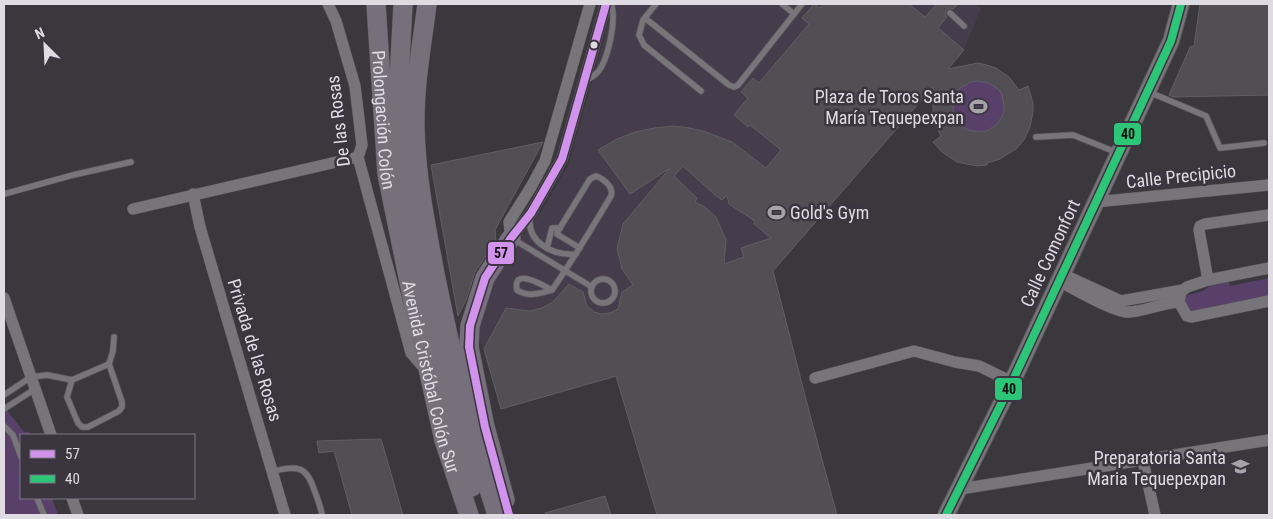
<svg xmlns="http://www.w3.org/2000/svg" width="1273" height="519" font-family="'Roboto Condensed',sans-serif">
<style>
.built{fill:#453c4c}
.green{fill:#58406b}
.building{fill:#514f54;stroke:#615e63;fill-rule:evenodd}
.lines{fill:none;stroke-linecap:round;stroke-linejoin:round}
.service-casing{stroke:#58555a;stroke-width:7}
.minor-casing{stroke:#58555a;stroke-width:12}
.secondary-casing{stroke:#58555a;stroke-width:18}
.primary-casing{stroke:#58555a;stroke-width:20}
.service{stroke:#78757a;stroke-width:5.5}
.minor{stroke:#78757a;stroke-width:11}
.secondary{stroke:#78757a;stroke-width:16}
.primary{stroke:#77707c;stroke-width:19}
.bus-1-casing{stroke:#3b3540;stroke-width:11}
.bus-2-casing{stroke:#3b3540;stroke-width:11}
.bus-1{stroke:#d193ec;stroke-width:8}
.bus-2{stroke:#2dc577;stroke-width:8}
.bus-dot{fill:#dfdbe2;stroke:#3b3540;stroke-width:2}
.labels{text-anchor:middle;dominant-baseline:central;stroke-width:5;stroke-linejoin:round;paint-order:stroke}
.poi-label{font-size:18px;fill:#dfdbe2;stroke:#3b3540;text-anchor:end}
.street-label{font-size:18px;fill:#dfdbe2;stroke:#3b3540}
.line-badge{stroke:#3b3540;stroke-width:2}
.pale-badge-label{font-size:14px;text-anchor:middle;font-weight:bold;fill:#111}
</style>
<rect width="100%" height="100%" fill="#3b383d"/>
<!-- built -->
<path class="built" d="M 614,4 L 975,4 L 981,8 L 964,50 L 773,271 L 809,411 L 837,515 L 657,515 L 616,377 L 501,409 L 479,336 L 479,308 L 501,266 L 544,207 L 568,166 Z"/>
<!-- green -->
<g class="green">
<circle cx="979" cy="106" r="26"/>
<path d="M 1269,278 L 1269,299 L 1192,314 L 1184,299 L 1188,295 L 1203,291 L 1214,283 L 1228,280 L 1230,286 Z"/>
<path d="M 4,407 L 24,432 L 29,432 L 30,435 L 21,435 L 21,498 L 52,498 L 58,515 L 4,515 Z"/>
</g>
<!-- building -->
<g class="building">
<path d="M 814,4 L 820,8 L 824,4 L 909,4 L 925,17 L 937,4 L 958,4 L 953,9 L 949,8 L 946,10 L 945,14 L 947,17 L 938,28 L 964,50 L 948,69 L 978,63 L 987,65 L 996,68 L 1009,77 L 1019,90 L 1028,86 L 1033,103 L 1033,112 L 1030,127 L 1024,140 L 1016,149 L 1000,159 L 987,163 L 987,165 L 977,166 L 957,162 L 942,152 L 933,142 L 941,136 L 936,126 L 933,114 L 933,87 L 773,271 L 809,411 L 837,515 L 657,515 L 616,376 L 501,409 L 484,349 L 506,308 L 530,311 L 542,308 L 553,302 L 569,284 L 583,292 L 587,306 L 594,312 L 602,314 L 610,313 L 618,309 L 622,292 L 633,285 L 622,269 L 617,249 L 623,224 L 670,168 L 630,194 L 598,150 L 617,139 L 635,132 L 654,128 L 674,126 L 689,128 L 703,131 L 732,142 L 766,168 L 781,150 L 750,125 L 748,127 L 734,115 L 748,98 L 741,92 L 753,78 L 759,83 L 809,24 L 802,18 ZM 977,81 L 989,83 L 999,90 L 1002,95 L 1004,107 L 1004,113 L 997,124 L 987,131 L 980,132 L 968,130 L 963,127 L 958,122 L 953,111 L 954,99 L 960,88 L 971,82 ZM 683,166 L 715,195 L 722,200 L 727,195 L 729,204 L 755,221 L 754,224 L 771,238 L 741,248 L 744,257 L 724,264 L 726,240 L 716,217 L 705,207 L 695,202 L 697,198 L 674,176 Z"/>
<path d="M 1200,4 L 1269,4 L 1269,95 L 1173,97 L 1169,95 L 1190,47 L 1194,46 Z"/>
<path d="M 543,142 L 495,230 L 496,241 L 475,272 L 467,298 L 458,316 L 431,165 Z"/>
<path d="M 381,439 L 403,515 L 352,515 L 334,451 L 319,453 L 317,441 Z"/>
<path d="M 605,496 L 611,515 L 545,515 L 545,513 Z"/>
</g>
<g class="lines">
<defs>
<g id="service">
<path d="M 656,4 L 643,20 L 639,35 L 644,45 L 701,91"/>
<path d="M 782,4 L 794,14"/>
<path d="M 950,13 L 964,26"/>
<path d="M 645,18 L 729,85 L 734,87 L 738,85 L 802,4"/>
<path d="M 587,80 C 590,78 594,76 597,73 C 608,61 617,19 611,4"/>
<path d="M 1149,92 L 1206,116 L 1220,148 L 1264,143"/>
<path d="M 1036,137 L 1073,135 L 1118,153"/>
<path d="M 4,194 L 73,175 L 131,162"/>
<path d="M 530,218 C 527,243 554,256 576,254"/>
<path d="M 513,239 L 592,287"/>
<path d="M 547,248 L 552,228 L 560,228"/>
<circle cx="603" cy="291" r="12"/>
<path d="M 552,290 C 544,286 512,266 517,290 C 529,298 540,293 552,290 C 573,260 592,228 611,196 C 614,187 604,179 596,176 L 590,179 L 558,231 L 557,234 L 560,236 L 580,248"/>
<path d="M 72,380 L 67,397 L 78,423 L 82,427 L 88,427 L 119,411 L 122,407 L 122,402 L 109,364 L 113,351 L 114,337"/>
<path d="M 4,395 L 31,377 L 47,375 L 72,380 L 109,364"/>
<path d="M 4,409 L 35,389"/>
<path d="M 4,426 L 13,435 L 21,457"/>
<path d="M 273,471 C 299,466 306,465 315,492 C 318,500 321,508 322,515"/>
<path d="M 37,498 L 44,515"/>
</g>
<g id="minor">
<path d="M 328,4 L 336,21 L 355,86 L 362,145 L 358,157 L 411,353 L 425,369"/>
<path d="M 193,194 L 200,227 L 285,515"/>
<path d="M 1095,202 L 1269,185"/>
<path d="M 133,209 L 358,157"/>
<path d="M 1269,215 L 1205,224 L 1200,226 L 1199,230 L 1208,280 L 1269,268"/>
<path d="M 511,238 L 531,213 L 562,159 L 606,4"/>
<path d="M 511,238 L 509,222 L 531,187 L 545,161 L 590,4"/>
<path d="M 1062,274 L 1121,301 L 1183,290"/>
<path d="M 1208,280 L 1187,287 L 1181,292 L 1179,302 L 1187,316 L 1191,317 L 1269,301"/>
<path d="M 1059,281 C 1074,289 1115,313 1129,312 C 1146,311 1162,303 1179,302"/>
<path d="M 4,298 L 51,435"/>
<path d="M 815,378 L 914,351 L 955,362 L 979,366 L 1012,382"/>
<path d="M 1143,461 L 1155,515"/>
<path d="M 960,489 L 1269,440"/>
<path d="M 72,498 L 78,515"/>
</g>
<path id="secondary" d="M 946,515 L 1012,382 L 1171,41 L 1181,4"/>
<g id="primary">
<path id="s1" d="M 376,4 L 387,174 L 414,306 L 444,440 L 469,515"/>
<path d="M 403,4 L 399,80 L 401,170 L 412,232 L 457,436 L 472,487"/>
<path d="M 427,4 C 422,45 414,86 415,128 C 416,177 426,226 435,274 C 446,327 457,380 471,432 C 479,460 489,488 497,515"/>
<path d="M 505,500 L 485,427 L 469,347 L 470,326 L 485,278 L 511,238"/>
</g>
</defs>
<!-- service casing -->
<use href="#service" class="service-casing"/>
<!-- minor casing -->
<use href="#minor" class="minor-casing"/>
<!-- secondary casing -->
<use href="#secondary" class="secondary-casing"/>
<!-- primary casing -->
<use href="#primary" class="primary-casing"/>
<!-- service -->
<use href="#service" class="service"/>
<!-- minor -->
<use href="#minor" class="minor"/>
<!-- secondary -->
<use href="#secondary" class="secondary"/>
<!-- primary -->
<use href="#primary" class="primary"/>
<defs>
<path id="bus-1" d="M 509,515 L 485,427 L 469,347 L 470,326 L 485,278 L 511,238 L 531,213 L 562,159 L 606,4"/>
<path id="bus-2" d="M 946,515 L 1012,382 L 1171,41 L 1181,4"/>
</defs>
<!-- bus-1 casing -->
<use href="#bus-1" class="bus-1-casing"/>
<!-- bus-2 casing -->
<use href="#bus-2" class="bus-2-casing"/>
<!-- bus-1 -->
<use href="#bus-1" class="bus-1"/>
<!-- bus-2 -->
<use href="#bus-2" class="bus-2"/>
</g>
<!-- icons -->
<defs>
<symbol id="stadium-bare" viewBox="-9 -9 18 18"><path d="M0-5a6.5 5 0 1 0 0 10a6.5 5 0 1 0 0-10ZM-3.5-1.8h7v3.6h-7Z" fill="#a6a2a8" stroke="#3b3540" stroke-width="2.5" paint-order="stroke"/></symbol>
<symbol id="university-bare" viewBox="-9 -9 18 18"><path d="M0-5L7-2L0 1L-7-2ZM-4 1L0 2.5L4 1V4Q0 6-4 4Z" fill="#a6a2a8" stroke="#3b3540" stroke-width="2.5" paint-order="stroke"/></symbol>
</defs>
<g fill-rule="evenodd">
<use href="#stadium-bare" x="966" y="94" width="25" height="25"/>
<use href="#stadium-bare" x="764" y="200" width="25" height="25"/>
<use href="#university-bare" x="1228" y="454" width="25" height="25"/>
</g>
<!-- markers -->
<circle class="bus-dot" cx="594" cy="45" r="4.5"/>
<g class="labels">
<!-- poi labels -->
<g class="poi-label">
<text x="964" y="96">Plaza de Toros Santa<tspan x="964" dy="21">María Tequepexpan</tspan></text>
<text x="790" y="212" text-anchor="start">Gold's Gym</text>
<text x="1226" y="457">Preparatoria Santa<tspan x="1226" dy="21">Maria Tequepexpan</tspan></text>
</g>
<!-- street labels -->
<g class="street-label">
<text stroke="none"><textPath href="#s1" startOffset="116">Prolongación Colón</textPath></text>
<text transform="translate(338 121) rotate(-97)">De las Rosas</text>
<text transform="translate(1181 176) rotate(-6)">Calle Precipicio</text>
<text transform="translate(1050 253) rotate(-65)">Calle Comonfort</text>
<text transform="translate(255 350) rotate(73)">Privada de las Rosas</text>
<text stroke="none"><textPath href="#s1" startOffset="378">Avenida Cristóbal Colón Sur</textPath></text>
</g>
</g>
<g class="line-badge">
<rect x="1113" y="122" width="29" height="24" rx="5" fill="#2dc577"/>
<rect x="487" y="241" width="28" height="24" rx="5" fill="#d193ec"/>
<rect x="994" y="377" width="29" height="24" rx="5" fill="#2dc577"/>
</g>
<g class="pale-badge-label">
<text x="1128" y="139">40</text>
<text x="501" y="258">57</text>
<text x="1009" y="394">40</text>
</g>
<!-- border -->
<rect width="1273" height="519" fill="none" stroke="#dfdbe2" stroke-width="10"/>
<!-- legend -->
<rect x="20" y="434" width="175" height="65" fill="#3b3540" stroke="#7d7781"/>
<rect x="30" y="450" width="25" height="8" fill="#d193ec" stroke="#7d7781"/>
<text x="65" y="459" font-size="15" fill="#dfdbe2">57</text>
<rect x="30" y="475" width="25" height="8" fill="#2dc577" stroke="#7d7781"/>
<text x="65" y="484" font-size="15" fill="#dfdbe2">40</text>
<!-- north arrow -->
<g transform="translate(45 45) rotate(336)" stroke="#3b3540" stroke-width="4" paint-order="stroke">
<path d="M0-4L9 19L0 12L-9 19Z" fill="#dfdbe2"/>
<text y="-8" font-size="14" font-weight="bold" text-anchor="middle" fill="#dfdbe2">N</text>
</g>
</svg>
